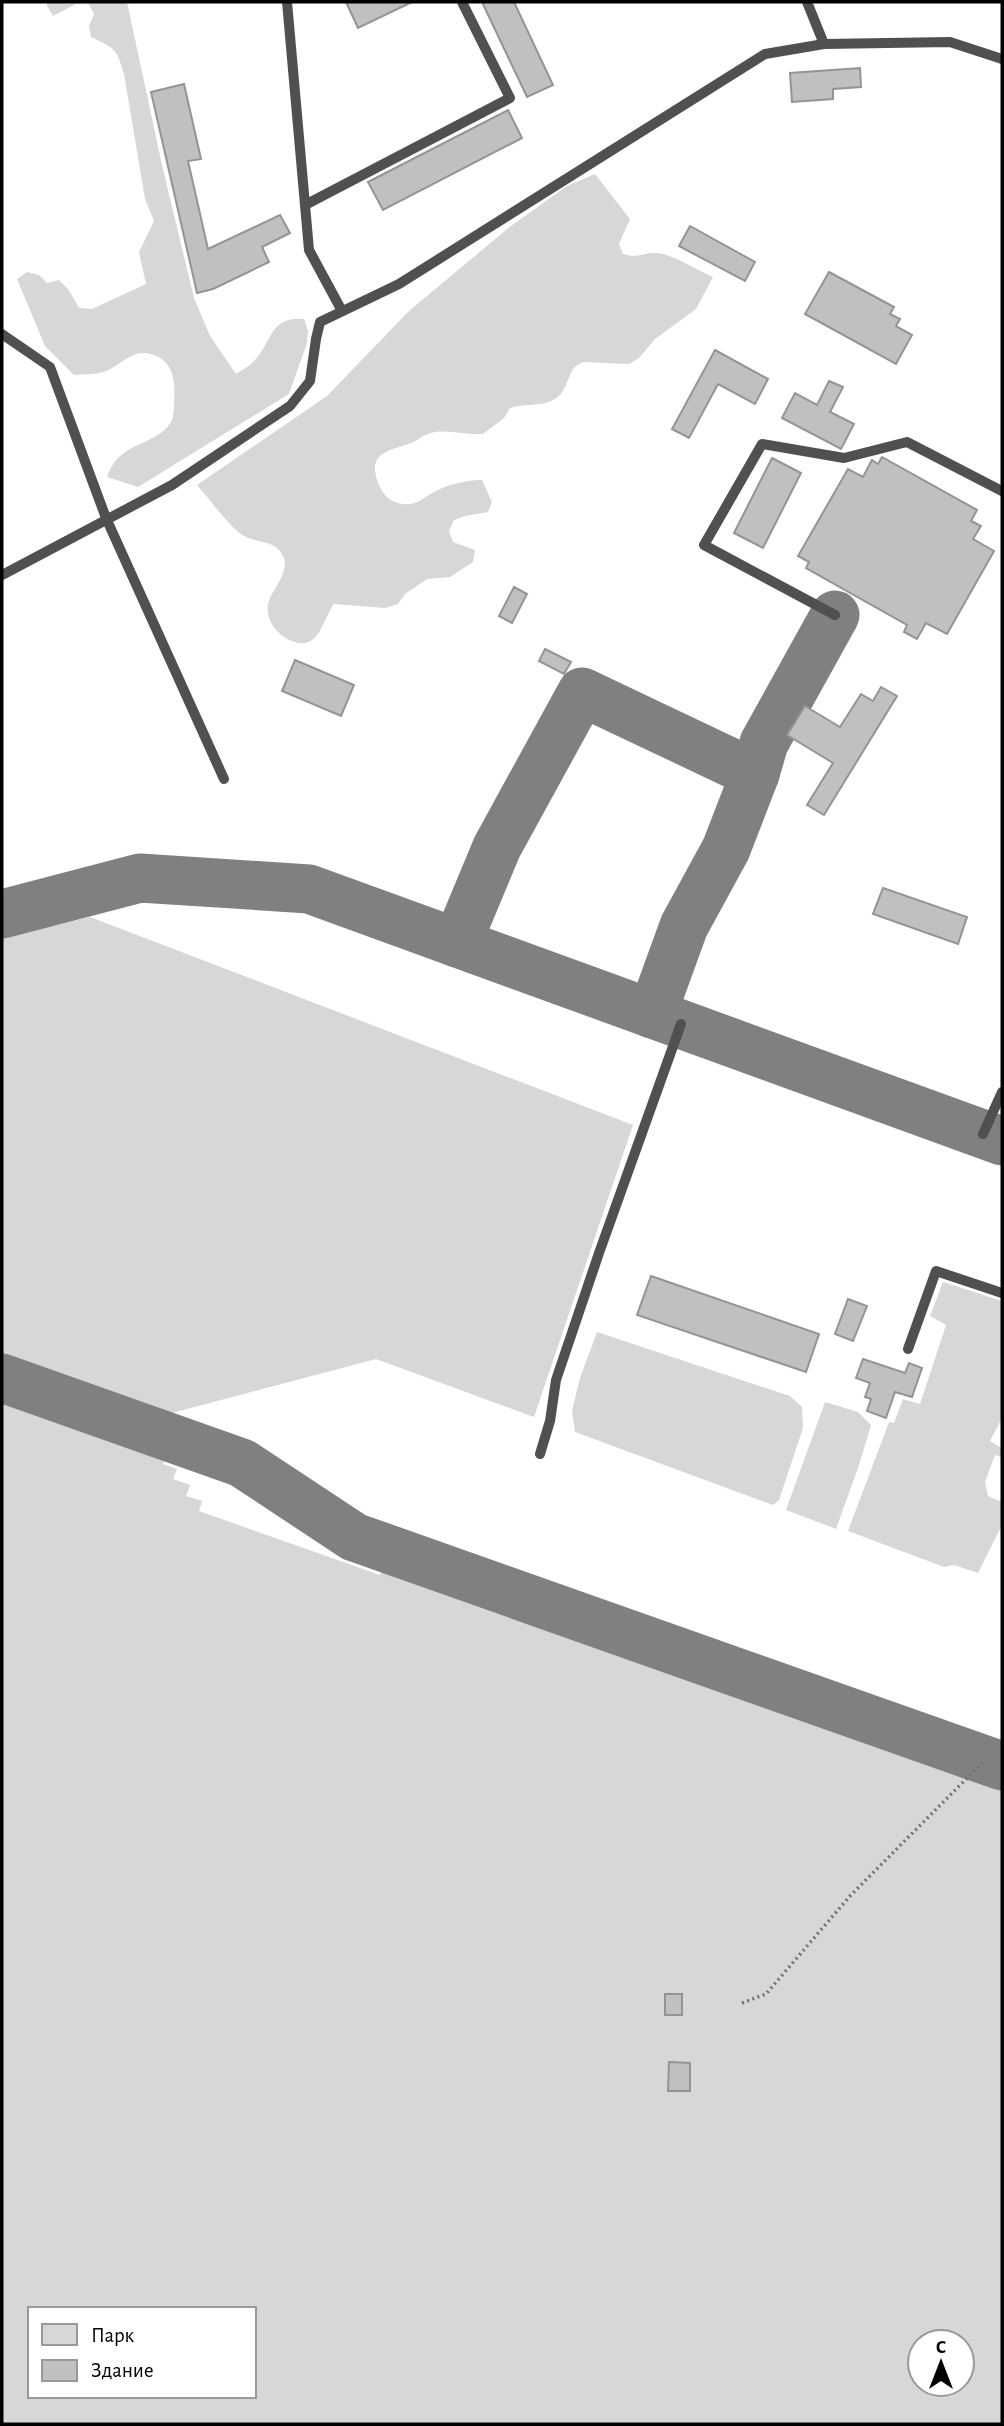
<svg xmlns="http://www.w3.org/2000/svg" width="1004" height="2426" font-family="'Alegreya Sans',sans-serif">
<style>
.green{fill:#d7d7d7;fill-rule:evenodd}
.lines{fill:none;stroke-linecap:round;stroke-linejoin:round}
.taxiway{stroke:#808080;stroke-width:49}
.building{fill:#c0c0c0;stroke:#949494;stroke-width:2}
.path{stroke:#727272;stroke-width:3.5;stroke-dasharray:2 3.5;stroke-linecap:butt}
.service{stroke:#505050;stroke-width:10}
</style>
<rect width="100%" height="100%" fill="#fff"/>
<!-- green -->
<g class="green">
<path d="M 47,2 L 127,2 L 162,165 L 194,298 L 210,336 L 236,374 C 242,370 250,366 255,360 C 273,340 270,316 304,319 L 308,331 L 307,343 L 289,394 L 138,487 L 107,477 C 120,439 155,448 171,422 C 174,417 174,407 174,401 C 176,378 172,356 145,353 C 130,352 119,366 106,371 C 95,375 85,374 74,375 L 45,346 L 17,279 L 27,272 L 39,275 L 47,283 L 59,280 L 68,289 L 79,308 L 92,309 L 146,284 L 139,252 L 154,221 L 145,199 L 124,74 C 116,47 115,49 91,37 L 89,26 L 94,14 L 88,3 L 76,4 L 53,16 L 47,6 Z"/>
<path d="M 595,174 L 630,219 L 619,244 L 623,254 C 640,259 642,252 656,253 C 670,253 699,271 713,277 L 696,309 L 655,339 L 639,358 L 629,364 L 583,362 C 580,364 576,365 574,368 C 567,377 567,393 553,400 C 540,407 524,403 510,408 L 504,418 L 483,434 C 467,435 450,430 435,432 C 425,433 419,440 411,443 C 390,451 365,452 379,485 C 384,496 390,502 402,504 C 418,506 423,497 436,491 C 449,484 467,480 482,480 L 492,502 L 488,512 L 465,516 L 454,520 L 449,531 L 453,542 L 475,550 L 473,562 L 450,577 L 427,579 L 405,594 L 398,604 L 385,608 L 334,604 C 323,619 319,652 292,641 C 276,635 262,616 270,598 C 276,585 291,569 282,554 C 274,540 257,543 244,536 C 231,529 208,497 197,485 L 327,396 L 409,311 L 511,226 L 567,186 Z"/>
<path d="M 90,917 L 633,1125 L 534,1417 L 376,1359 L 168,1414 L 2,1355 L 2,938 Z"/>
<path d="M 943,1282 L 1002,1301 L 1002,1418 L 990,1441 L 1002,1448 L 1002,1457 L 995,1455 L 985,1482 L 988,1496 L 1002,1502 L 1002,1525 L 978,1573 L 954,1565 L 944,1567 L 848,1531 L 889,1422 L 894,1423 L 903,1399 L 920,1404 L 946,1325 L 930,1316 Z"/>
<path d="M 597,1332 L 790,1396 L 802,1407 L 803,1428 L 779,1500 L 773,1505 L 575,1432 L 572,1411 L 580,1378 Z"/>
<path d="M 2,1397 L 166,1455 L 163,1464 L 177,1469 L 173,1479 L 190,1485 L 186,1496 L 202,1501 L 199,1511 L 380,1575 L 385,1561 L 1002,1780 L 1002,2424 L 2,2424 ZM 30,2309 L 254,2309 L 254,2396 L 30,2396 ZM 920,2342 L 962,2342 L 962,2384 L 920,2384 Z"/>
<path d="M 825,1402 L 858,1412 L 871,1425 L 859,1465 L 836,1529 L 786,1510 Z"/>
</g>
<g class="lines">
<!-- taxiway -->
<g class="taxiway">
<path d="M 2,914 L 140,878 L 309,889 L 1002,1141"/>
<path d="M 457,943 L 497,847 L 582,692 L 755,774"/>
<path d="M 652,1014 L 684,926 L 726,849 L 755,774 L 764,743 L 835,615"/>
<path d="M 2,1378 L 242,1463 L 354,1537 L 1002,1766"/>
</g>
</g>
<!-- building -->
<g class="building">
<path d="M 346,2 L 412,2 L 358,28 Z"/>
<path d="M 482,2 L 514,2 L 553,85 L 527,97 Z"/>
<path d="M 860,68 L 861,87 L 833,89 L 833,99 L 792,102 L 790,73 Z"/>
<path d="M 184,84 L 201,159 L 188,161 L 208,249 L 280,215 L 290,233 L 262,247 L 269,262 L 213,289 L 197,293 L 151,92 Z"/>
<path d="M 508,110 L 522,138 L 383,210 L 368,182 Z"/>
<path d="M 690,226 L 755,262 L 745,281 L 679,246 Z"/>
<path d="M 829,272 L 894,307 L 890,314 L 900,319 L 896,326 L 912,335 L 896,364 L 805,314 Z"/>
<path d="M 715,350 L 768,379 L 755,404 L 718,384 L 689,438 L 672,429 Z"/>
<path d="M 829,381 L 843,387 L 830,412 L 854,424 L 841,449 L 782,418 L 795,393 L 817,405 Z"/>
<path d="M 882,457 L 977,510 L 971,521 L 981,526 L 973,539 L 994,551 L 947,634 L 926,623 L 917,639 L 904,632 L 907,625 L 806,568 L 809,562 L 798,556 L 848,469 L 863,477 L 872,460 L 878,464 Z"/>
<path d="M 772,458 L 801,473 L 763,548 L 734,533 Z"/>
<path d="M 514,587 L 527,594 L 512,623 L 499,616 Z"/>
<path d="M 545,649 L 571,662 L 564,674 L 539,661 Z"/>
<path d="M 295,660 L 354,685 L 341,716 L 282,691 Z"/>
<path d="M 881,687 L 897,696 L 824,815 L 807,805 L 833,763 L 787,735 L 805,706 L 840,727 L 861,694 L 873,701 Z"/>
<path d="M 883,888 L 967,917 L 958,944 L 873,914 Z"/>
<path d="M 651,1276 L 819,1334 L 806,1372 L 637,1315 Z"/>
<path d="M 848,1299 L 867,1306 L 853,1341 L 835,1334 Z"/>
<path d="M 863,1359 L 905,1373 L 909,1363 L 922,1368 L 912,1397 L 895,1392 L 886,1418 L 867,1411 L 871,1399 L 865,1397 L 870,1383 L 856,1378 Z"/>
<rect x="665" y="1994" width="17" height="21"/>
<path d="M 669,2062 L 690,2063 L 690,2091 L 668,2091 Z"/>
</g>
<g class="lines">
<!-- path -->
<path class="path" d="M 742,2003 L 766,1994 L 850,1896 L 985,1760"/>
<!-- service -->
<g class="service">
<path d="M 287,2 L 309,250 L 342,311"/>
<path d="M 807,2 L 824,44"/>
<path d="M 305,205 L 510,98 L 462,2"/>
<path d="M 2,334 L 50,367 L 106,518 L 224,779"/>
<path d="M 2,575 L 172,485 L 290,406 L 310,381 L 316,339 L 320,322 L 399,284 L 765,54 L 824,44 L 950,42 L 1002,59"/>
<path d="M 835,615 L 704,545 L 762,444 L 844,458 L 907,442 L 1002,491"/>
<path d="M 983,1134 L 1002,1092"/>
<path d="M 908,1349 L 936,1271 L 1002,1293"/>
<path d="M 540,1454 L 550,1421 L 556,1380 L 599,1253 L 681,1024"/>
</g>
</g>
<!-- border -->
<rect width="1004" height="2426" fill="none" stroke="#000000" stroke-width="7"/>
<!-- legend -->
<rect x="28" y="2307" width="228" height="91" fill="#ffffff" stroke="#999999" stroke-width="2"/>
<rect x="42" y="2324" width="35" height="21" fill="#d7d7d7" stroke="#999999" stroke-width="2"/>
<text x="91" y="2342" font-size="21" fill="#000000">Парк</text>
<rect x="42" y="2360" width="35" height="21" fill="#c0c0c0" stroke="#999999" stroke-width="2"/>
<text x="91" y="2377" font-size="21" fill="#000000">Здание</text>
<!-- north arrow -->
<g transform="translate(941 2363)"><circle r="33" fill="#ffffff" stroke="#999999" stroke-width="2"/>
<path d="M0-5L12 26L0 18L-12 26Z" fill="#000000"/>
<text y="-10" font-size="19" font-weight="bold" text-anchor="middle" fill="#000000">С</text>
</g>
</svg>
